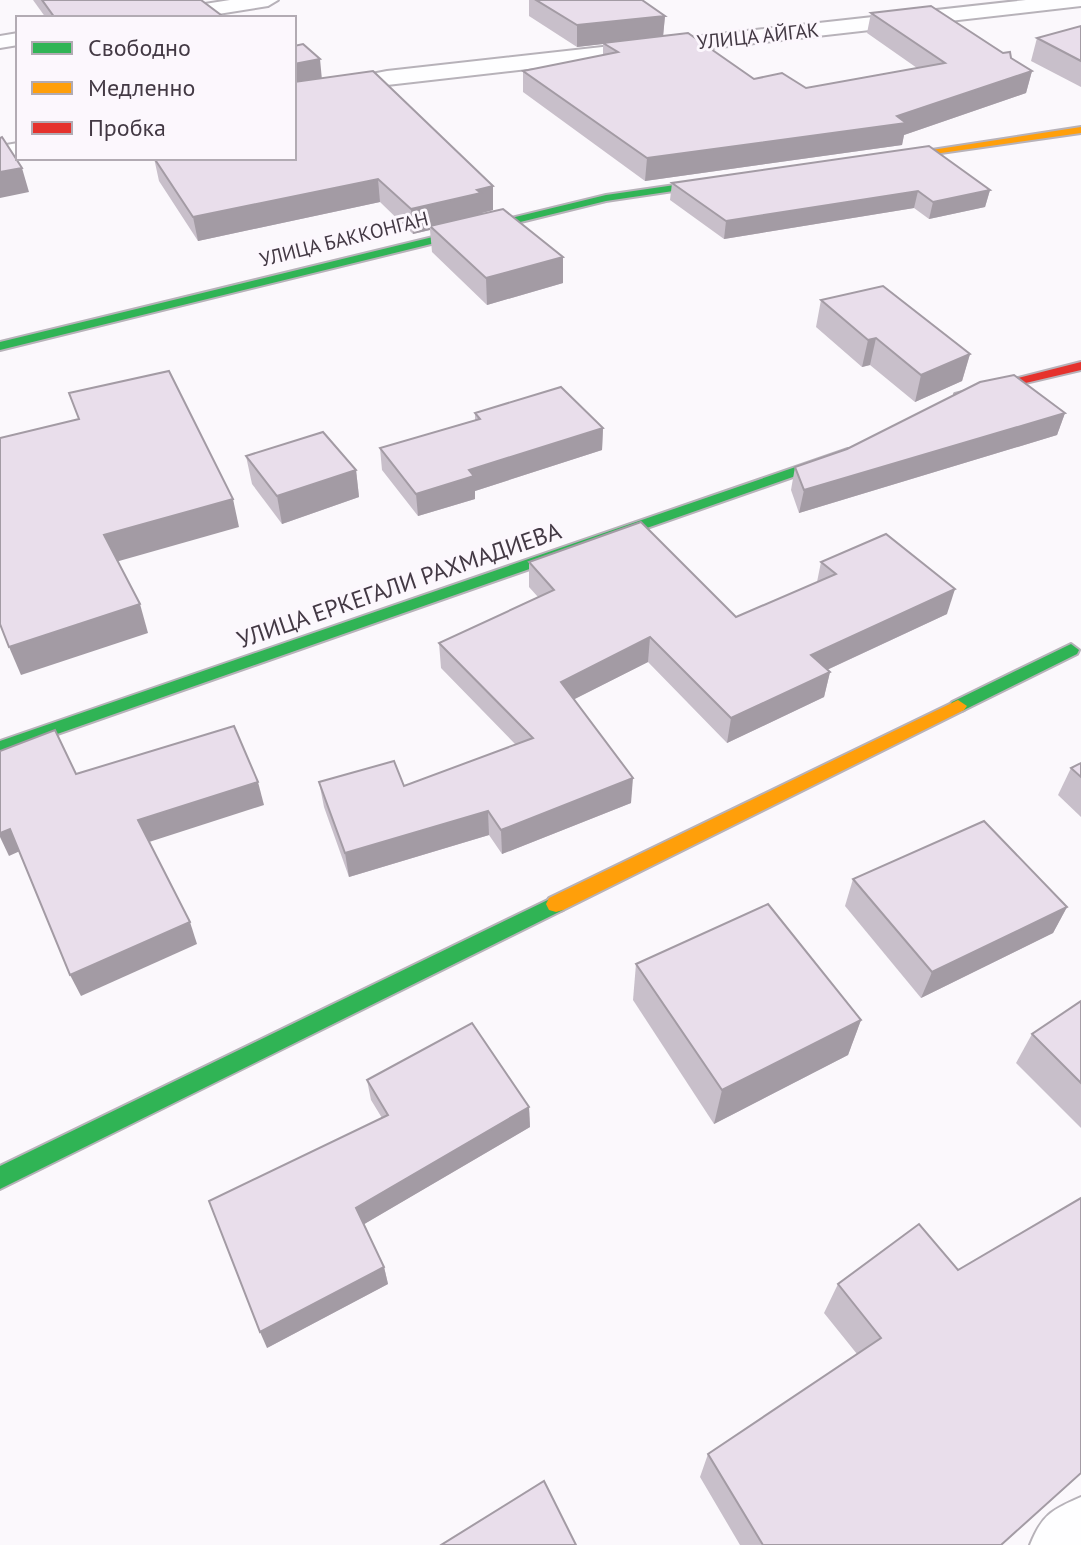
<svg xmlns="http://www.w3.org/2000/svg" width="1081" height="1545" font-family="'PT Sans',sans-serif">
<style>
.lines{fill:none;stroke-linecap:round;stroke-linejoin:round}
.street-casing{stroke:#b7b2b9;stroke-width:4}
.fast-casing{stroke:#b7b2b9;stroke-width:4}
.slow-casing{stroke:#b7b2b9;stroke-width:4}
.jam-casing{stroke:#b7b2b9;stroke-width:4}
.street{fill:#fefeff;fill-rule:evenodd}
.fast{fill:#30b455;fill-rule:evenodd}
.slow{fill:#ff9f0a;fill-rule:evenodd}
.jam{fill:#e5322d;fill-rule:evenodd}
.wall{fill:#c8bfca}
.shaded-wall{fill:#a39ba4}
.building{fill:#e9deeb;stroke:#a39ba4;stroke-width:2}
.labels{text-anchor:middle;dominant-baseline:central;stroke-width:6;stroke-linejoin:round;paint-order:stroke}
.far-street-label{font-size:20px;fill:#433944;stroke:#fcf7fd}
.street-label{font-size:24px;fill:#433944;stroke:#fcf7fd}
</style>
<rect width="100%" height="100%" fill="#fbf8fc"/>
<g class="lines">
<defs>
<g id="street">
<path d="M 230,0 L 278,0 L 268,6 L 193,18 L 144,18 L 154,12 Z"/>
<path d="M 1026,0 L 1081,0 L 1081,6 L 387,85 L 294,103 L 294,89 L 387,71 Z"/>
<path d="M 18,33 L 18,45 L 0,48 L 0,36 Z"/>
<path d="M 18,143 L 18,157 L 0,160 L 0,146 Z"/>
<path d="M 1081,1497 L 1081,1545 L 1030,1545 C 1042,1515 1051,1510 1081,1497 Z"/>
</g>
<g id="fast">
<path d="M 730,177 L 734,178 L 734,182 L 606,201 L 0,350 L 0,342 L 606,195 Z"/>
<path d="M 848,449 L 853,450 L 853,456 L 0,754 L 0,741 Z"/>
<path d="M 1071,644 L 1079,650 L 1077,654 L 964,710 L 958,712 L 949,706 L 952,702 Z"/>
<path d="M 556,896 L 563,898 L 566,904 L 563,910 L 0,1189 L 0,1166 Z"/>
</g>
<g id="slow">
<path d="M 1081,127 L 1081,133 L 878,162 L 873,159 Z"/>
<path d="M 958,700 L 967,706 L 964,710 L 563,910 L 556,912 L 549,910 L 546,904 L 549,898 Z"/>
</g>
<path id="jam" d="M 1081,362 L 1081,370 L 962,398 L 955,394 Z"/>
</defs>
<!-- street casing -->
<use href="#street" class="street-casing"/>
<!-- fast casing -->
<use href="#fast" class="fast-casing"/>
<!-- slow casing -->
<use href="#slow" class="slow-casing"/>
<!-- jam casing -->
<use href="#jam" class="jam-casing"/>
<!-- street -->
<use href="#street" class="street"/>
<!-- fast -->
<use href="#fast" class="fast"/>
<!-- slow -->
<use href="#slow" class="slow"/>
<!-- jam -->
<use href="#jam" class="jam"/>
</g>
<!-- wall -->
<g class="wall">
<path d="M 33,0 L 201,0 L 225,18 L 46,18 Z"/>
<path d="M 529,0 L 642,0 L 665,16 L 663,36 L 754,79 L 806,88 L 917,68 L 867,33 L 871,13 L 1011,58 L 1032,71 L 1026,93 L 904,135 L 902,145 L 645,181 L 523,92 L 523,71 L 603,55 L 603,44 L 577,47 L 529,16 Z"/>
<path d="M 1081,26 L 1081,87 L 1031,61 L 1037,38 Z"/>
<path d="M 322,79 L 493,186 L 493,210 L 482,213 L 482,214 L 563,283 L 487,305 L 432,252 L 430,230 L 413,234 L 380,202 L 198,241 L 159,181 L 154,158 L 294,158 Z"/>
<path d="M 672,183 L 990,190 L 985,207 L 929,219 L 914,208 L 724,239 L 670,200 Z"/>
<path d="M 821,300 L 970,354 L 962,381 L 915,402 L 870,365 L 862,367 L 816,327 Z"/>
<path d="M 475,413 L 603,428 L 602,450 L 475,491 L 475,499 L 418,516 L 382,470 L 380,448 L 475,420 Z"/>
<path d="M 1065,413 L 1057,435 L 799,513 L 791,490 L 795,467 Z"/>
<path d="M 246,456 L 356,470 L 359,497 L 282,524 L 252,484 Z"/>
<path d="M 529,562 L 736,617 L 817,582 L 821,562 L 947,614 L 827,670 L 830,672 L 824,697 L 727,743 L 648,662 L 574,699 L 631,803 L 502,854 L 489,835 L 349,877 L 324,807 L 319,782 L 404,786 L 516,745 L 441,668 L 439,643 L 538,597 L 529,587 Z"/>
<path d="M 1081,763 L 1081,817 L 1058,795 L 1071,768 Z"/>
<path d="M 853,879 L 1067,907 L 1053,933 L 921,998 L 845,906 Z"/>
<path d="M 636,964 L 861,1020 L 848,1055 L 714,1124 L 633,1000 Z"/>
<path d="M 1081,1001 L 1081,1128 L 1016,1063 L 1032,1034 Z"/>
<path d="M 367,1080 L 529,1107 L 530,1127 L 364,1224 L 384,1267 L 388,1284 L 267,1348 L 382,1118 L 371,1100 Z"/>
<path d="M 919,1224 L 1001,1545 L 740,1545 L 700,1477 L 708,1454 L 857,1354 L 824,1313 L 838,1284 Z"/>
</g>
<!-- shaded-wall -->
<g class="shaded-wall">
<path d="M 665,16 L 663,37 L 603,43 L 603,44 L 577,47 L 577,25 Z"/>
<path d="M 320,59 L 322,80 L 294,87 L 294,64 Z"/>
<path d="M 1032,71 L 1026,93 L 904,135 L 902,145 L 645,181 L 647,158 L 897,116 Z"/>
<path d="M 22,168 L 29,192 L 0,198 L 0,172 Z"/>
<path d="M 378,179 L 380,202 L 198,241 L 193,217 Z"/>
<path d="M 493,186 L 493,210 L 482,213 L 482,217 L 430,226 L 430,230 L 413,234 L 411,209 Z"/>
<path d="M 990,190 L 985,207 L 929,219 L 933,202 Z"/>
<path d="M 918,191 L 914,208 L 724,239 L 726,221 Z"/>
<path d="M 563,257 L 563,283 L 487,305 L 486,278 Z"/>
<path d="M 876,338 L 870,365 L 862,367 L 868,340 Z"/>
<path d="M 970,354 L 962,381 L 915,402 L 921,375 Z"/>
<path d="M 1065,413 L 1057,435 L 799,513 L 804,490 Z"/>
<path d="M 603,428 L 602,450 L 475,491 L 475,499 L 418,516 L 416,494 L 469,470 Z"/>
<path d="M 356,470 L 359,497 L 282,524 L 277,496 Z"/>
<path d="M 233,499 L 239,527 L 112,563 L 104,535 Z"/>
<path d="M 955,589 L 947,614 L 805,680 L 811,655 Z"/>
<path d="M 140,604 L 148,633 L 21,675 L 9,647 Z"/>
<path d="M 650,637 L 648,662 L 561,706 L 561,682 Z"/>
<path d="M 830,672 L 824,697 L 727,743 L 731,718 Z"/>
<path d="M 633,778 L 631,803 L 502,854 L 501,830 Z"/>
<path d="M 258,782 L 264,805 L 146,843 L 138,820 Z"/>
<path d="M 488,811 L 489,835 L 349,877 L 345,853 Z"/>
<path d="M 10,829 L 20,851 L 9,856 L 0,837 L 0,833 Z"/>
<path d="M 1067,907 L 1053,933 L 921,998 L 932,972 Z"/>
<path d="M 190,922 L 197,944 L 81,996 L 70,975 Z"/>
<path d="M 861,1020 L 848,1055 L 714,1124 L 722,1090 Z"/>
<path d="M 529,1107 L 530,1127 L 361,1226 L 356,1208 Z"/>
<path d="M 384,1267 L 388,1284 L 267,1348 L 260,1332 Z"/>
</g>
<!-- building -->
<g class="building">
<path d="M 42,0 L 201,0 L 225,18 L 55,18 Z"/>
<path d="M 536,0 L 642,0 L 665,16 L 577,25 Z"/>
<path d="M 931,6 L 1003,53 L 1010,52 L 1011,58 L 1032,71 L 897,116 L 906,123 L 647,158 L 523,71 L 618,52 L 603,43 L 688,33 L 754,79 L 782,73 L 806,88 L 945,63 L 871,13 Z"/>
<path d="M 1081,26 L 1081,61 L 1037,38 Z"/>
<path d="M 303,44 L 320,59 L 294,64 L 294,46 Z"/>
<path d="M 373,71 L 493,186 L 477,190 L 481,193 L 411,209 L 378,179 L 193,217 L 154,158 L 294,158 L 294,82 Z"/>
<path d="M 2,137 L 22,168 L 0,172 L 0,138 Z"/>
<path d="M 929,146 L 990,190 L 933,202 L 918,191 L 726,221 L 672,183 Z"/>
<path d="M 503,209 L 563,257 L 486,278 L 430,226 Z"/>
<path d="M 883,286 L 970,354 L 921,375 L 876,338 L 868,340 L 821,300 Z"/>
<path d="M 169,371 L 233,499 L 104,535 L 140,604 L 9,647 L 0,624 L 0,438 L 79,419 L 69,393 Z"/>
<path d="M 1014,375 L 1065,413 L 804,490 L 795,467 L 847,449 L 980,382 Z"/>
<path d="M 561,387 L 603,428 L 469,470 L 474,476 L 416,494 L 380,448 L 480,419 L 475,413 Z"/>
<path d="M 323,432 L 356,470 L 277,496 L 246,456 Z"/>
<path d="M 641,522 L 736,617 L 836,574 L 821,562 L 886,534 L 955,589 L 811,655 L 830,672 L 731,718 L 650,637 L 561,682 L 633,778 L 501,830 L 488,811 L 345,853 L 319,782 L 394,761 L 404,786 L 533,738 L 439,643 L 554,590 L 529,562 Z"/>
<path d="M 234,726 L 258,782 L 138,820 L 190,922 L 70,975 L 10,829 L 0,833 L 0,751 L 55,730 L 76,774 Z"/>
<path d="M 1081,763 L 1081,777 L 1071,768 Z"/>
<path d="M 984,821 L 1067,907 L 932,972 L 853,879 Z"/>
<path d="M 768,904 L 861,1020 L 722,1090 L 636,964 Z"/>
<path d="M 1081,1001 L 1081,1083 L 1032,1034 Z"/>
<path d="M 472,1023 L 529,1107 L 356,1208 L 384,1267 L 260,1332 L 209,1201 L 388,1115 L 367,1080 Z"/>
<path d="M 1081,1198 L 1081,1473 L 1001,1545 L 763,1545 L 708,1454 L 881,1338 L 838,1284 L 919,1224 L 958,1270 Z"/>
<path d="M 544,1481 L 576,1545 L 441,1545 Z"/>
</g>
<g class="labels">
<!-- far-street labels -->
<g class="far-street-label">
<text transform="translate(758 36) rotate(-6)">УЛИЦА АЙГАК</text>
<text transform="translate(344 239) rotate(-14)">УЛИЦА БАККОНГАН</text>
</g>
<!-- street labels -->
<g class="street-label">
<text transform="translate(399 585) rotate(-19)">УЛИЦА ЕРКЕГАЛИ РАХМАДИЕВА</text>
</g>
</g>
<!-- legend -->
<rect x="16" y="16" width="280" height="144" fill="#fcf7fd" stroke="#b2abb3" stroke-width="2"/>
<rect x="32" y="42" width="40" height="12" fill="#30b455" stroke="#b2abb3" stroke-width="2"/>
<text x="88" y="56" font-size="24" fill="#433944">Свободно</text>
<rect x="32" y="82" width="40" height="12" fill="#ff9f0a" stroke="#b2abb3" stroke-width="2"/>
<text x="88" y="96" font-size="24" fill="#433944">Медленно</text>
<rect x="32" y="122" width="40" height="12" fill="#e5322d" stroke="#b2abb3" stroke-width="2"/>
<text x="88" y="136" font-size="24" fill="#433944">Пробка</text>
</svg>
